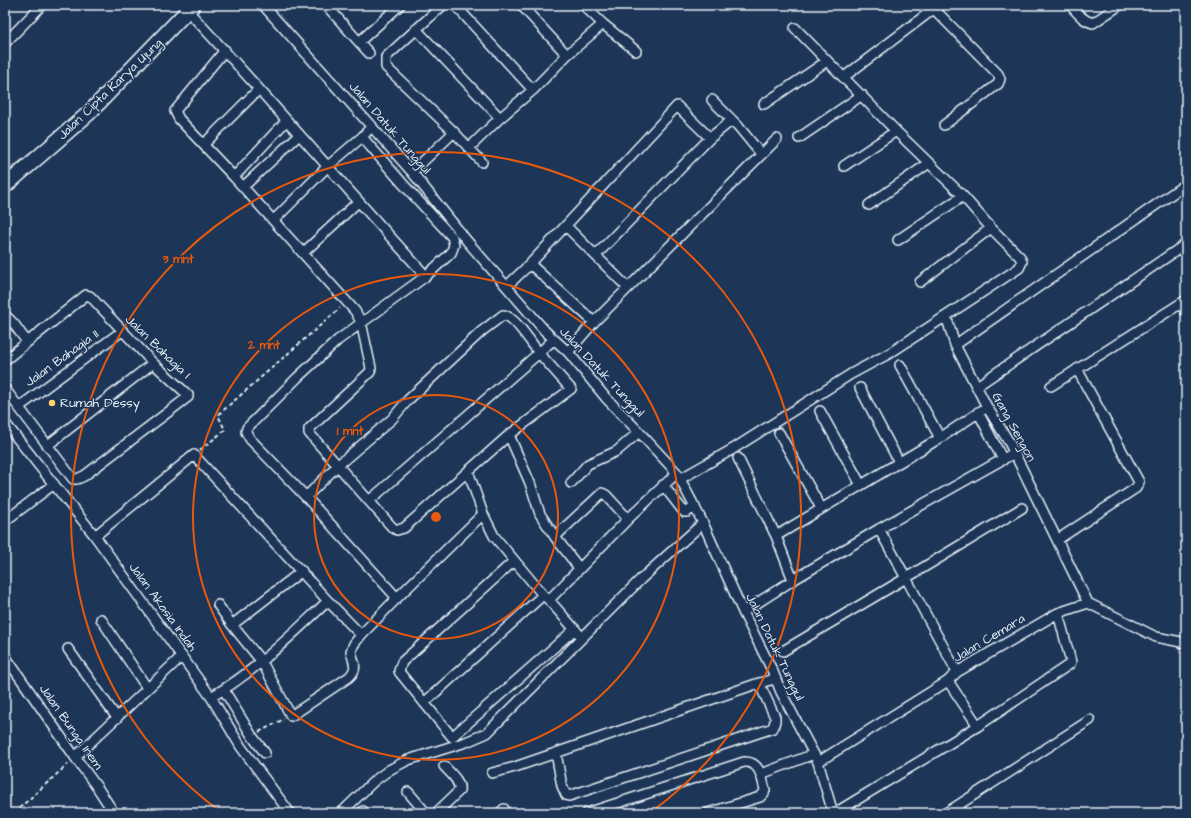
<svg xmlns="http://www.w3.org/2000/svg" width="1191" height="818" font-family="'Architects Daughter',sans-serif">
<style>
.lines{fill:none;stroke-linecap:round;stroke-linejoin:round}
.stream{stroke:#95a4b5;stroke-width:3}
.minor-casing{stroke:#e8f1f8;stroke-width:12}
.primary-casing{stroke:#e8f1f8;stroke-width:17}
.path{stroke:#e8f1f8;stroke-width:2;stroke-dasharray:4 3;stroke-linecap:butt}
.minor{stroke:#1d3557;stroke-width:9}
.primary{stroke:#1d3557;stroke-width:14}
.ring{fill:none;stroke:#e8590c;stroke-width:2}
.poi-dot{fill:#ffd166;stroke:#1d3557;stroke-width:1.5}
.labels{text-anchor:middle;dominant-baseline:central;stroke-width:3;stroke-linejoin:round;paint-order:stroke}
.street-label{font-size:13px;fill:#e8f1f8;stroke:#1d3557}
.poi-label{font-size:13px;fill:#e8f1f8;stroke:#1d3557;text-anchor:start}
.centre{fill:#e8590c;stroke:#1d3557;stroke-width:2}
.ring-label{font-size:12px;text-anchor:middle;font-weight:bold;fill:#e8590c;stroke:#1d3557;stroke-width:3;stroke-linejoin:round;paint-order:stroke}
</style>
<rect width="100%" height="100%" fill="#1d3557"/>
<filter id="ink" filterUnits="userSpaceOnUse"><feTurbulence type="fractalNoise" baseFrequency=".025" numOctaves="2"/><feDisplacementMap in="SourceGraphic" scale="8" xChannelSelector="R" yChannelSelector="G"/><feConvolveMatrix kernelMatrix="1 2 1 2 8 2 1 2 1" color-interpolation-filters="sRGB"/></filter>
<g filter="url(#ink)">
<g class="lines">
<path class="stream" d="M5,174L40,147"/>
<defs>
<path id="minor" d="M263,5L412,172L467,241L545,331L568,352L606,398L639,432L677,473L703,523L743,612L773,672L781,692L818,762L833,813
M326,5L359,42L400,5
M443,5L386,57V67L454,132
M455,5L533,90
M521,5L567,55
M583,5L603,24L636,51
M1070,5C1077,12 1083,21 1093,23L1120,5
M934,9L998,74L1000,79L998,84L944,125
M188,11C269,98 346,189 426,276
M795,28L896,131L963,196L991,228L1020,257L1022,262L1019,268L946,316L955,345L987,407L1009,442L1088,603
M416,29L500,118
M359,42L369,53
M5,43L42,5
M225,50L175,111L179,119L234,177L355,311L361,322L371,368L370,372L309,429V433L392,527L397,530L404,528L509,435L571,389L539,353L369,501
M844,77L939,5
M712,100L738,126L761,154
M764,104L827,61
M372,126L362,137L404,185L452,237L454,245L451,253L426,276L338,340L297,378L247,428L246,432L250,439L306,497L397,598
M799,138L862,95
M204,144L259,89
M469,148L482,162
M844,166L896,131
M412,172L454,132L469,148L500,118L533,90L567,55L603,24
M234,177L286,121
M243,187L299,135
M869,205L929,163
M274,220L328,166L362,137
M566,226L628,288
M898,240L963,196
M303,253L358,202
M596,255L710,138L732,120
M530,264L594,322L777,139
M920,282L991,228
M507,286L530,264L677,106L710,138
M1181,303L1186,312
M5,315L14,324L27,342
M955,345L1186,184
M568,352L594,322
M5,360L86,295L90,296L153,363L188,395V397L84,476L77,479H73L5,389
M900,365L940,438
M977,386L1186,244
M1051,386L1186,300
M860,388L899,462
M19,407L122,331
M820,411L861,485
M978,412L1003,460
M5,423L95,536L211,697L241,747L290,813
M779,433L821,508
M509,435L530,483L540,514L555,537
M48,445L153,363
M738,458L776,536L793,580
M468,471L483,514L494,536L543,595L549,600L578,633
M680,479L733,449L851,374L890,353L946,316
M571,483L588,464L617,451L639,432
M663,485L684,512H687L695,507
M306,497L337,466L392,419L408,400L482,331L503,315C514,315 532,344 539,353L554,339
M5,521L54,484
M879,529L906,578L1022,508
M95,536L194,455L328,601C291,635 255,672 211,697
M776,536L940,438L987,407
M1057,540L1136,488L1139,482L1077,369
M514,561L402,662L399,671L400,673L452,737L575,629
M579,568L555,537L560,532L602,493L606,495L628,519
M302,571L232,625L262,662L291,716L349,677C359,668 353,662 351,651L354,644L361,635
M549,600L628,519L677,473
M328,601L361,635L397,598L483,514
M218,605L232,625
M743,612L793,580L879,529L1014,453
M101,619L147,688
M68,649L117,718
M783,651L906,578L957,672
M5,656L75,757L99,790L114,813
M948,681L978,726
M224,690L252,736L265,753
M424,703L543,595
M556,753L562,786L566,795L569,796L773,728L775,721V717L759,683
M75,757L182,656
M818,762L948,681L957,672L1058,613L1088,603L1156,637L1186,643
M492,773L515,767L759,683L775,679
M761,774L814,754
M408,792L426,813
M363,811L365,813
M341,813L374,781L389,770L408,760L466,742L487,733L641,579L703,523
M436,813L459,791C461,781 450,773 444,766
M500,813L504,809
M587,813L744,762C760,761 762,778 765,790L764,793L760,797L708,813
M835,813L978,726L1070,664L1071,662L1058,613
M946,813L1090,720"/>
<path id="primary" d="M5,186L89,113L193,5"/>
</defs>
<use href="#minor" class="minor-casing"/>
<use href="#primary" class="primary-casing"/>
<path class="path" d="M200,450L225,430L218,415L340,308
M259,732L284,719
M14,813L68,764"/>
<use href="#minor" class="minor"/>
<use href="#primary" class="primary"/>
</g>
</g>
<g class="ring">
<circle cx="436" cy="517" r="122"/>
<circle cx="436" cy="517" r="243"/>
<path d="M221 812A365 365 0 1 1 651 812"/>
</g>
<circle class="poi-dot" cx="52" cy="403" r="4"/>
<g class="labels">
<g class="street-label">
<text transform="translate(110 89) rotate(-44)">Jalan Cipta Karya Ujung</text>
<text transform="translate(390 128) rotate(49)">Jalan Datuk Tunggul</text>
<text transform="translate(158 347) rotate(44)">Jalan Bahagia I</text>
<text transform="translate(62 358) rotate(-36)">Jalan Bahagia II</text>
<text transform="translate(602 372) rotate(47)">Jalan Datuk Tunggul</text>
<text transform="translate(1014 427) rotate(61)">Gang Sengon</text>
<text transform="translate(163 607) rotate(54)">Jalan Akasia Indah</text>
<text transform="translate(989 638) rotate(-31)">Jalan Cemara</text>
<text transform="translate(775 647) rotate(64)">Jalan Datuk Tunggul</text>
<text transform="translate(71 727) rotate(55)">Jalan Bunga Inem</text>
</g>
<g class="poi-label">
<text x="60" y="403">Rumah Dessy</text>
</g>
</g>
<circle cx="436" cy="517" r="6" class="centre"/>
<g class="ring-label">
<text x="178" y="263">3 mnt</text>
<text x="264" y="349">2 mnt</text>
<text x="350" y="435">1 mnt</text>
</g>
<rect width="1191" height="818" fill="none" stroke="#1d3557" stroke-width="20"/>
<rect x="10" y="10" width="1171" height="798" fill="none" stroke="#e8f1f8" stroke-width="1.5" filter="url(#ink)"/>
</svg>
